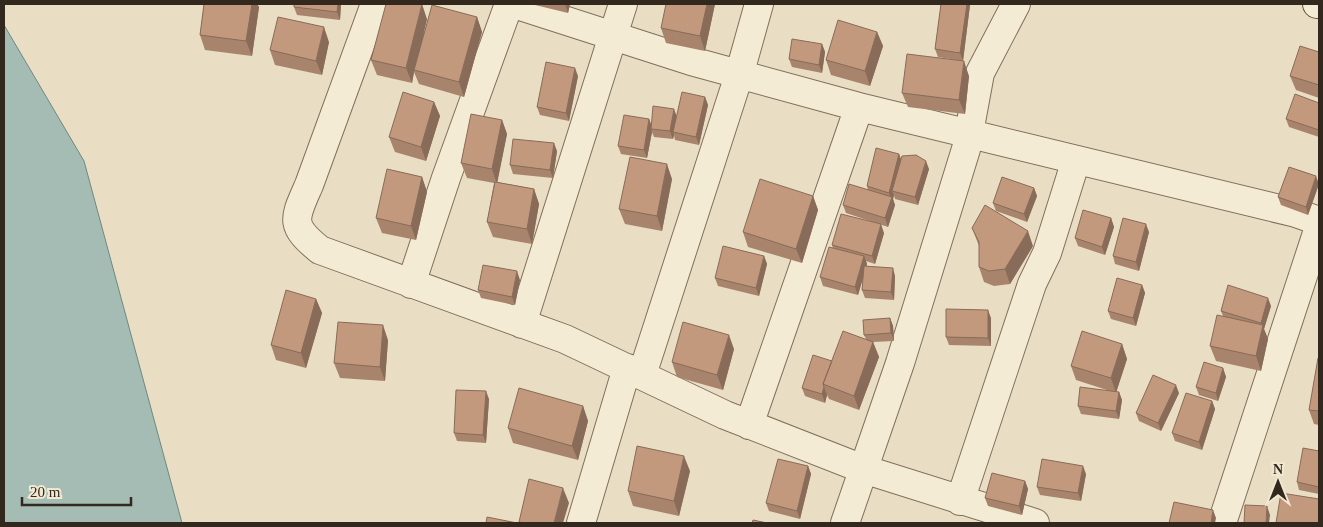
<svg xmlns="http://www.w3.org/2000/svg" width="1323" height="527" font-family="'Times New Roman',serif">
<style>
.water{fill:#a5bcb5;stroke:#6d8982}
.lines{fill:none;stroke-linecap:round;stroke-linejoin:round}
.street-casing{stroke:#816f5c;stroke-width:30}
.secondary-casing{stroke:#63513f;stroke-width:30}
.street{stroke:#f4ebd5;stroke-width:28}
.secondary{stroke:#f4ebd5;stroke-width:28}
.wall{fill:#a8846c}
.shaded-wall{fill:#886b58}
.building{fill:#c3997d;stroke:#886b58}
</style>
<rect width="100%" height="100%" fill="#e9ddc3"/>
<path class="water" d="M4,25L84,161L182,523H4Z"/>
<g class="lines">
<defs>
<path id="street" d="M375,4L309,185C294,219 289,225 320,250L565,339L725,415L863,469L1035,523
M508,4L517,5L691,61L859,107L1296,213L1319,221
M411,284L446,178L509,4
M522,324L623,4
M642,375L740,72L759,4
M749,425L859,107
M960,501L1032,284L1047,253L1076,160
M581,523L627,368
M845,523L900,363L966,149L980,73L1016,4
M1222,523L1319,227"/>
<path id="secondary" d="M1317,4H1319"/>
</defs>
<use href="#street" class="street-casing"/>
<use href="#secondary" class="secondary-casing"/>
<use href="#street" class="street"/>
<use href="#secondary" class="secondary"/>
</g>
<path class="wall" d="M204,4H257L259,7L252,56L205,50L200,35Z
M341,4L340,20L297,15L294,7Z
M535,4H570L568,13L535,5Z
M715,4L705,51L666,43L661,28Z
M941,4H970V5L963,61L938,57L935,49Z
M477,17L482,32L464,97L419,84L414,72L412,83L377,75L371,60L427,19L424,31Z
M877,32L883,46L870,86L831,75L826,60Z
M329,42L322,75L275,65L270,50Z
M822,44L825,52L822,73L792,67L789,59Z
M1319,52V98L1296,90L1290,76Z
M578,76L569,121L540,115L537,107Z
M969,76L965,114L908,107L902,93Z
M705,97L708,105L699,145L675,140L674,135L673,139L654,137L652,132L647,158L621,154L618,146L649,119L651,124L676,116Z
M434,102L440,116L426,161L395,152L389,137Z
M1319,103V137L1289,127L1286,119Z
M502,120L507,134L497,182L534,189L539,204L532,244L493,237L487,222L494,183L467,178L461,163Z
M557,151L553,178L513,174L510,165Z
M899,154L901,160L929,169L918,205L895,199L894,195L893,199L895,205L888,227L846,213L843,205L868,190L867,186Z
M422,177L427,192L416,240L382,233L376,218Z
M672,179L662,231L625,224L619,209Z
M1319,184L1308,215L1281,205L1278,197Z
M1034,188L1037,196L1027,222L996,211L993,203Z
M813,196L818,210L802,263L748,247L743,232Z
M1111,218L1114,227L1105,255L1078,246L1075,238Z
M972,228L1033,246L1010,284L994,286L984,282L979,267V246Z
M1149,232L1139,271L1115,264L1113,256Z
M884,233L875,264L866,261L867,264L866,266L895,276L894,300L865,298L862,290L863,278L858,295L823,286L820,277L833,248L832,245Z
M764,256L767,264L759,296L718,286L715,278Z
M520,280L515,305L481,298L478,290Z
M1142,285L1145,293L1136,326L1111,319L1108,311Z
M316,299L322,313L306,368L276,360L271,345Z
M1271,306L1264,329L1268,339L1261,371L1216,361L1210,346L1223,316L1221,311Z
M890,318L893,326L894,341L873,342L879,357L859,410L829,399L827,395L825,403L805,396L802,388L832,361L866,339L864,335Z
M991,318V346L949,345L946,337Z
M388,340L385,381L340,378L334,363Z
M1122,344L1127,359L1116,392H1119L1122,400L1119,419L1081,414L1078,406L1110,391L1076,380L1071,366Z
M734,349L723,390L677,377L672,362Z
M1319,359V425L1314,424L1309,410Z
M1223,368L1226,377L1218,401L1199,395L1196,387Z
M1179,393L1161,431L1139,421L1136,413Z
M489,399L486,443L457,441L454,433Z
M1212,401L1215,409L1202,450L1175,441L1172,433Z
M583,406L588,421L578,460L513,443L508,428Z
M1319,451V494L1299,490L1297,482Z
M808,466L811,474L800,519L769,511L766,503Z
M690,471L679,516L633,506L628,491Z
M1086,474L1081,501L1040,495L1037,487Z
M1025,481L1028,489L1022,515L988,506L985,498Z"/>
<path class="shaded-wall" d="M252,4H257L259,7L252,56L246,41Z
M338,4H341L340,20L337,12Z
M422,4L427,19L415,70H414V72L412,83L406,68Z
M565,4H570L568,13Z
M707,4H715L705,51L700,36Z
M967,4H970V5L963,61L960,53Z
M477,17L482,32L464,97L459,82Z
M324,27L329,42L322,75L316,61Z
M877,32L883,46L870,86L865,71Z
M822,44L825,52L822,73L819,65Z
M964,61L969,76L965,114L959,100Z
M575,68L578,76L569,121L566,113Z
M705,97L708,105L699,145L696,137Z
M434,102L440,116L426,161L421,147Z
M674,109L677,117L673,132L674,135L673,139L670,131Z
M649,119L652,127L651,129L652,132L647,158L644,150Z
M502,120L507,134L497,184L492,169Z
M554,143L557,151L553,178L550,170Z
M899,154L902,162L892,191L894,195L893,199L895,205L888,227L885,218L891,199L889,193Z
M926,161L929,169L918,205L915,197Z
M667,164L672,179L662,231L657,216Z
M1316,176L1319,184L1308,215L1306,207Z
M422,177L427,192L416,240L411,226Z
M1034,188L1037,196L1027,222L1024,214Z
M534,189L539,204L532,244L527,229Z
M813,196L818,210L802,263L796,249Z
M1111,218L1114,227L1105,255L1102,247Z
M881,224L884,233L875,264L872,256Z
M1146,224L1149,232L1139,271L1136,262Z
M1028,231L1033,246L1010,284L1005,269Z
M764,256L767,264L759,296L756,288Z
M864,256L867,264L858,295L855,287Z
M893,268L895,276L894,300L891,292Z
M517,271L520,280L515,305L512,297Z
M1142,285L1145,293L1136,326L1133,318Z
M1268,298L1271,306L1264,329L1268,339L1261,371L1256,356L1262,327L1261,323Z
M316,299L322,313L306,368L301,353Z
M988,310L991,318V346L988,338Z
M890,318L893,326L894,341L891,333Z
M383,325L388,340L385,381L380,367Z
M729,335L734,349L723,390L717,375Z
M873,342L879,357L859,410L854,396Z
M1122,344L1127,359L1116,393L1111,378Z
M1223,368L1226,377L1218,401L1216,393Z
M1176,385L1179,393L1161,431L1158,423Z
M824,387L827,395L825,403L822,394Z
M486,391L489,399L486,443L483,435Z
M1119,392L1122,400L1119,419L1116,411Z
M1212,401L1215,409L1202,450L1199,442Z
M583,406L588,421L578,460L572,446Z
M684,456L690,471L679,516L674,501Z
M808,466L811,474L800,519L797,511Z
M1083,466L1086,474L1081,501L1078,493Z
M1025,481L1028,489L1022,515L1019,506Z
M563,488L569,503L563,523H554Z
M1267,506L1270,515L1269,523H1266Z
M1213,510L1216,518L1215,523H1211Z"/>
<path class="building" d="M204,4H252L246,41L200,35Z
M294,4H338L337,12L294,7Z
M386,4H422L406,68L371,60Z
M666,4H707L700,36L661,28Z
M941,4H967L960,53L935,49Z
M432,5L477,17L459,82L414,70Z
M278,17L324,27L316,61L270,50Z
M838,20L877,32L865,71L826,60Z
M792,39L822,44L819,65L789,59Z
M1300,46L1319,52V85L1290,76Z
M907,54L964,61L959,100L902,93Z
M546,62L575,68L566,113L537,107Z
M403,92L434,102L421,147L389,137Z
M682,92L705,97L696,137L673,132Z
M1295,94L1319,103V130L1286,119Z
M653,106L674,109L670,131L651,129Z
M471,114L502,120L492,169L461,163Z
M624,115L649,119L644,150L618,146Z
M513,139L554,143L550,170L510,165Z
M876,148L899,154L889,193L867,186Z
M916,155L926,161L915,197L892,191L902,156Z
M630,157L667,164L657,216L619,209Z
M1289,167L1316,176L1306,207L1278,197Z
M387,169L422,177L411,226L376,218Z
M1002,177L1034,188L1024,214L993,203Z
M760,179L813,196L796,249L743,232Z
M495,182L534,189L527,229L487,222Z
M849,184L892,197L885,218L843,205Z
M985,205L1028,231L1005,269L989,271L979,267V242L972,228Z
M1083,210L1111,218L1102,247L1075,238Z
M841,214L881,224L872,256L832,245Z
M1123,218L1146,224L1136,262L1113,256Z
M723,246L764,256L756,288L715,278Z
M829,247L864,256L855,287L820,277Z
M483,265L517,271L512,297L478,290Z
M864,266L893,268L891,292L862,290Z
M1117,278L1142,285L1133,318L1108,311Z
M1228,285L1268,298L1261,323L1221,311Z
M286,290L316,299L301,353L271,345Z
M946,309L988,310V338L946,337Z
M1217,315L1263,325L1256,356L1210,346Z
M890,318L891,333L864,335L863,320Z
M338,322L383,325L380,367L334,363Z
M683,322L729,335L717,375L672,362Z
M843,331L873,342L854,396L823,384Z
M1082,331L1122,344L1111,378L1071,366Z
M813,355L832,361L823,384L824,387L822,394L802,388Z
M1318,358L1319,359V411L1309,410Z
M1204,362L1223,368L1216,393L1196,387Z
M1153,375L1176,385L1158,423L1136,413Z
M1080,387L1119,392L1116,411L1078,406Z
M519,388L583,406L572,446L508,428Z
M456,390L486,391L483,435L454,433Z
M1186,393L1212,401L1199,442L1172,433Z
M637,446L684,456L674,501L628,491Z
M1303,448L1319,451V487L1297,482Z
M778,459L808,466L797,511L766,503Z
M1042,459L1083,466L1078,493L1037,487Z
M992,473L1025,481L1019,506L985,498Z
M529,479L563,488L554,523H525L519,522Z
M1281,493L1319,499V523H1276Z
M1174,502L1213,510L1211,523H1169Z
M1245,505L1267,506L1266,523H1244Z
M487,517L517,523H486Z
M753,520L767,523H752Z"/>
<rect width="1323" height="527" fill="none" stroke="#32281e" stroke-width="10"/>
<g transform="translate(1278 482)" stroke="#f1e8d2" stroke-width="4" paint-order="stroke">
<path d="M0-4L9 19L0 12L-9 19Z" fill="#32281e"/>
<text y="-8" font-size="14" font-weight="bold" text-anchor="middle" fill="#32281e">N</text>
</g>
<path d="M22 497v8h109v-8" fill="none" stroke="#32281e" stroke-width="2.5"/>
<text x="30" y="497" font-size="15" fill="#32281e" stroke="#f1e8d2" stroke-width="4" paint-order="stroke">20 m</text>
</svg>
